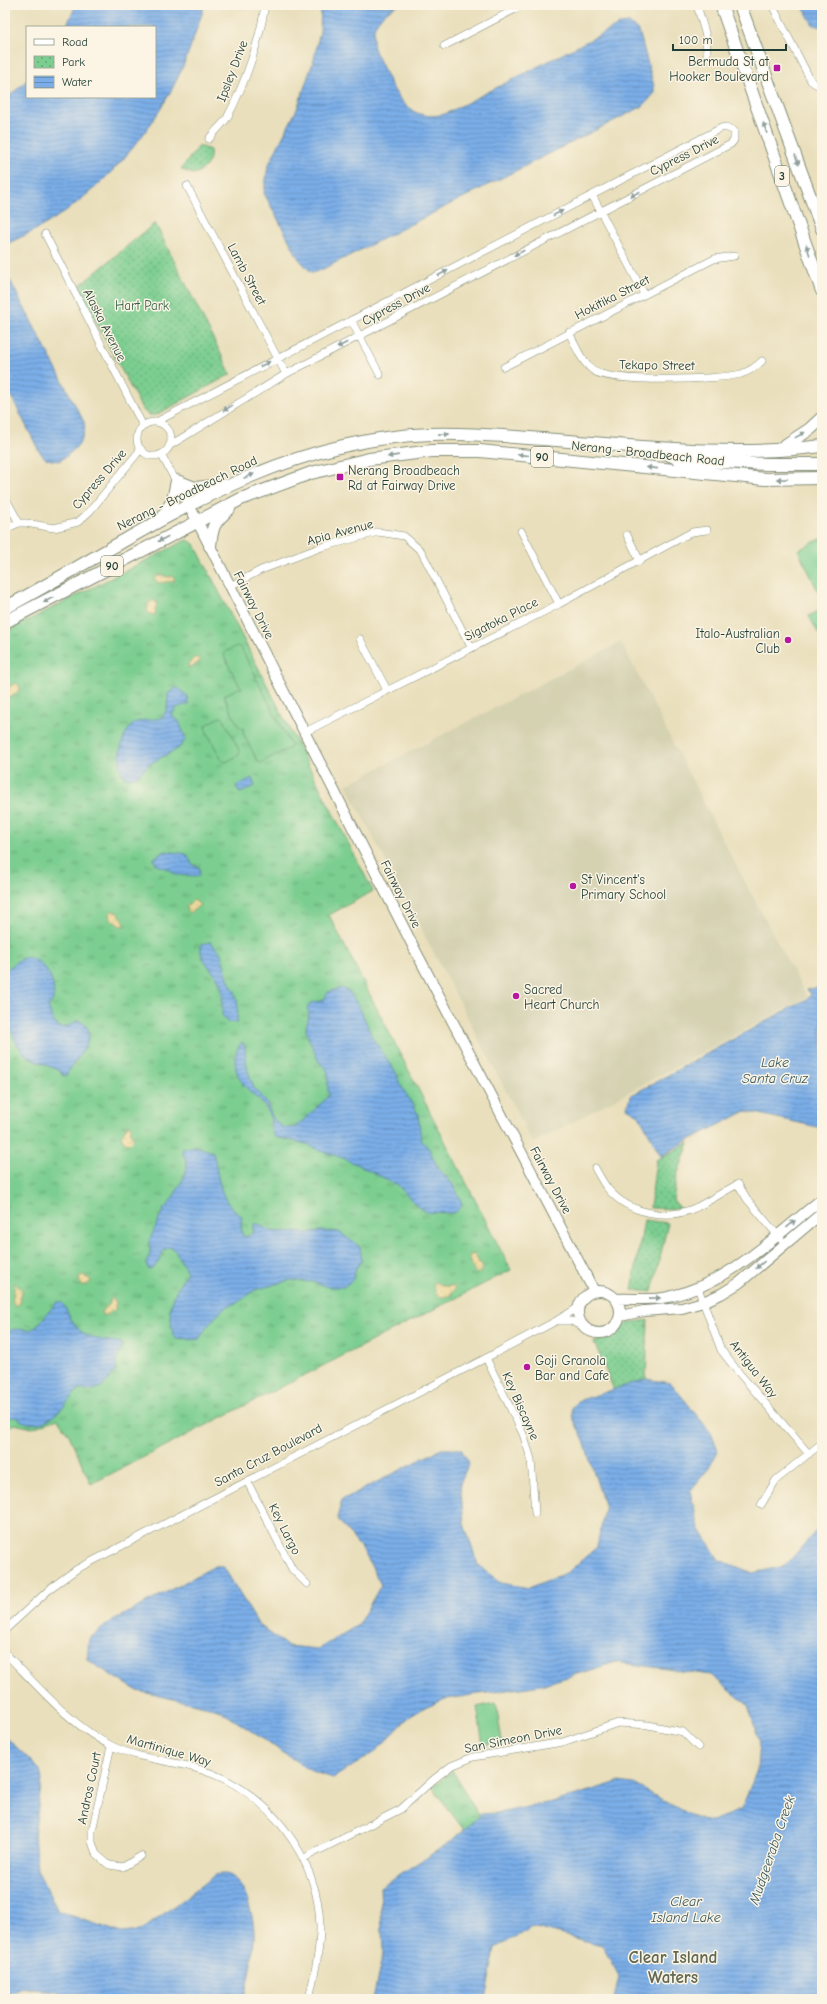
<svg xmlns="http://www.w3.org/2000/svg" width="827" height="2004" font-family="'Comic Neue',sans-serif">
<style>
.built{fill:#d5d2b2}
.grass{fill:url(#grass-tufts);stroke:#4e8662}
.sand{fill:url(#sand-dots);stroke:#868c69}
.park{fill:url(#park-dots);stroke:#4e8662}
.garden{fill:#7cce90;stroke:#4e8662}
.water{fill:url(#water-rules);stroke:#4d768e}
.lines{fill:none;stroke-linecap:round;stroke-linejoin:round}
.street-casing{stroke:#848e78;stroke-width:8}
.secondary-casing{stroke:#848e78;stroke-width:12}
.primary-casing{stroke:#848e78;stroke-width:14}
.street{stroke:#fff;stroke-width:7}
.secondary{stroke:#fff;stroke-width:10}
.primary{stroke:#fff;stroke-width:12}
.oneway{fill:#8f9e9a}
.poi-dot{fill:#b5179e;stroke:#fcf5e5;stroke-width:1.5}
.labels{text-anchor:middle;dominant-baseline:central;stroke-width:3;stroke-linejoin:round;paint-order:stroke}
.shield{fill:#fcf5e5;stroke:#617469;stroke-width:1}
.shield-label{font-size:12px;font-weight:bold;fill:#1f3d34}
.poi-label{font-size:13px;fill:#1f3d34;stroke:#fcf5e5;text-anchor:start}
.street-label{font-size:13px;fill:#1f3d34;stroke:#fcf5e5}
.park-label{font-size:13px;fill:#36614b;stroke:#fcf5e5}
.water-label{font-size:14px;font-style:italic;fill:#365961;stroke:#fcf5e5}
.district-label{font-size:17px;font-weight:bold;fill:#616853;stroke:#fcf5e5}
</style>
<defs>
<pattern id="grass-tufts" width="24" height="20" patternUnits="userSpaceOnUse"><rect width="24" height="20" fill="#7cce90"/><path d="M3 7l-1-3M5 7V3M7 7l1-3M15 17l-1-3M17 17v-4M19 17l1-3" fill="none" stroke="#65a876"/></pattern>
<pattern id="sand-dots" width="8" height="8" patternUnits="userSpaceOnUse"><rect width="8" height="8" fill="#eeda9e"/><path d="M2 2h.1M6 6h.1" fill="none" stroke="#ccbc89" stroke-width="1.8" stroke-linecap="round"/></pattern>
<pattern id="park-dots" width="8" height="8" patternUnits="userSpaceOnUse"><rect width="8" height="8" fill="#7cce90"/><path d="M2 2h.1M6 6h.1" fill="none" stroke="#65a876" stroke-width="1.8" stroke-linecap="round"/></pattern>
<pattern id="water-rules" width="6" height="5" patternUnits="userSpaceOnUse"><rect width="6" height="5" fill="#7baee8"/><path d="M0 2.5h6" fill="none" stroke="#648fbd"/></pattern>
</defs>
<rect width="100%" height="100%" fill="#fcf5e5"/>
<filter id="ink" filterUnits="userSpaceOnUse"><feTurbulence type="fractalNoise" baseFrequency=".025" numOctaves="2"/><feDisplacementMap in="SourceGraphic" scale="8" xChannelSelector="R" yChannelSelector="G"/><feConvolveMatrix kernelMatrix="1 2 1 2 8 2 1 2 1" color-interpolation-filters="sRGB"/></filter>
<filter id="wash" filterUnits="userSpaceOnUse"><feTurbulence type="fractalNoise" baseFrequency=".012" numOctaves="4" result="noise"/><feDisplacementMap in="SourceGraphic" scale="16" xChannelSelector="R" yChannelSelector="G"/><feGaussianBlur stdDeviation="0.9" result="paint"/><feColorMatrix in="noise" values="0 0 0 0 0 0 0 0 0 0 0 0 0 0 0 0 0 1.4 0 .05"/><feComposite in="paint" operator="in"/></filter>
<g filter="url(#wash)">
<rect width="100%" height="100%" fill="#e9dfbc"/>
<path class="built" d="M621,642L731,856L807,997L533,1143L346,785Z"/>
<path class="grass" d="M186,540L190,541L195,545L373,891L329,915L511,1270L91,1484L69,1435L58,1419L32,1428L15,1424L7,1427V1445L5,1447V632Z
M452,1770L479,1816L464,1830L432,1787Z"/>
<path class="sand" d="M161,575L167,577L173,576L175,581L158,583L154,578Z
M153,600L157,602L155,615L147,613L148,604Z
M196,657L199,659V663L188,668L189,663Z
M15,683L19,685L20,690L11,697L5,698V690Z
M194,900L200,905L190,913L187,911L186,906Z
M112,911L117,912L125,922L124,925L120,926L110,918L109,914Z
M127,1125H131V1134L134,1139L130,1143L125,1142L121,1137Z
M474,1254L483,1268L482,1271L478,1274C473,1272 469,1262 469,1256Z
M83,1275L91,1280L90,1283L83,1286L80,1285L79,1277Z
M436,1282L444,1286H453L455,1289L449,1296L440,1297L436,1293L433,1285Z
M15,1283L22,1290L20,1303L16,1306L12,1302Z
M111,1298L116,1302L115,1310L103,1316L101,1311L109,1305Z"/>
<path class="park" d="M199,146L210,150C212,162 204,171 193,174L181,169Z
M155,223L231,374L156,415H148L142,409L78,287Z
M689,1143L677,1175L673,1200L681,1209L650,1208L656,1160Z
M644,1220L668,1223L652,1292L632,1290Z
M648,1320L646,1379L614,1390L594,1342L613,1337L627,1323Z"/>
<path class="garden" d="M822,538V591L819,593L798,550Z
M822,609V640L809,616Z
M237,646L240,647L256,676L255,680L258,681L273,711V713L275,715L291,745L290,748L275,755L261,763L258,762L243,733L244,729L239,727L225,698V695L238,688L241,689L242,687L239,685L224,656L225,652Z
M220,717L223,718L240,752L239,755L226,762L222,761L205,728L206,725Z
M496,1703L502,1742L483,1745L477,1707Z"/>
<path class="water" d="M76,5H204L202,14C194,35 188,57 178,77C149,137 103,189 46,224C33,232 18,238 5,245V100L27,80V97H155V27H66Z
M321,5H398C378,16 370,25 374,49C391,81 400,125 445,114L621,24L629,23L639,31L654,86V94L643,106L321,270L312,273L299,259L264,193L268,166L297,109L314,59L320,31Z
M802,5H822V27L813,25Z
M5,271L84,422C88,439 72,453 59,461L46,459L39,451L5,384Z
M177,687L189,698L187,702L189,705H184L176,708L172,715L175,719L179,721L186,739L179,748L149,764L137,776L132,778L124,776C114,764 122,728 137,722C145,719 154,720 162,718L167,709L168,694Z
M252,778L255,786L240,793L236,786Z
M165,851L186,854L193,865L199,867L200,871L199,876L176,875L169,869L157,865L153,859Z
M210,942L220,951L229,981L235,992L238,1005L237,1023L228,1022L222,1015C222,1003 224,993 219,981C214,970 196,957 202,944Z
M26,957C44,959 57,982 53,999C52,1003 49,1004 48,1007L54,1023L62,1028L69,1026L78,1020C105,1032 74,1061 66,1075H62L60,1071C51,1066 38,1063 29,1057C5,1040 5,997 5,971L19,960Z
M822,986V1128L746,1111L693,1138L661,1156L639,1115L627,1108L630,1096L801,1002L807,1000L811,994L807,990Z
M341,988L349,991L361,1010L372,1037L397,1074L399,1082L418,1114L421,1139L429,1149L438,1168L453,1185L460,1198L462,1206L456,1212L451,1213L427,1212L417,1206L398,1185L358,1165L343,1158L321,1151L307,1144L275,1137C268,1131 273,1121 269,1113C258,1093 237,1089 235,1062C235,1054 237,1048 242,1042L245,1047L247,1068L254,1088L266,1102L273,1118L278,1123L284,1128H294C298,1125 327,1099 329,1095C326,1087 329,1081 328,1074C328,1068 322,1066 319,1062C317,1058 306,1033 306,1030C306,1021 312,1017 307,1008L311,1003L324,1000L328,992Z
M195,1146L213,1152C219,1175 218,1203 242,1216L241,1227L242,1235L246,1237L253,1233L254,1224H259L268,1230L278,1232L299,1231L307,1233L320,1231L339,1232L360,1247L362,1261L356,1268L353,1279L344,1287H328L313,1282L290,1280L255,1290L237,1303L230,1305L221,1311L209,1324L199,1339C191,1341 184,1337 176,1339L173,1336L170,1309L176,1291L187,1272L175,1250L169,1247L165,1249C160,1256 158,1268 149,1270L146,1263L150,1254V1239L164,1208L167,1207C173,1197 188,1175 187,1164C186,1159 183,1154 182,1149Z
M57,1302H61C66,1306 68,1315 72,1321C85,1341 101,1339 122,1343C124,1351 114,1357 117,1370C108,1376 109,1385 96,1389C90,1392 84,1389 78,1390C62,1407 46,1433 20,1420L18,1417L5,1418V1332L15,1329L30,1330L36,1327Z
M646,1379L671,1383L711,1433L718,1451L709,1468L690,1491L699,1528L719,1560L753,1573L785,1566L822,1524V1999H614L619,1976L602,1945L532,1927L495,1949L485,1999H373L383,1952L380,1887L452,1841L481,1814L498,1813L557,1801L618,1782L634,1784L688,1814L709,1822L741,1810L757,1770L759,1740L748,1705L711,1675L616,1662L541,1685L445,1699L412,1714L374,1753L333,1778L311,1771L218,1709L138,1691L87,1660L89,1639L109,1623L215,1566H223L258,1624L287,1646L318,1649L358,1625L381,1585L364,1552L337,1518L342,1500L441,1449H461L469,1463L460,1483L464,1524L478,1565L501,1583L529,1588L568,1572L597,1547L605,1508L584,1441L572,1416V1407L581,1400Z
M5,1736L40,1770L42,1780L34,1835L37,1870L58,1911L121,1933L132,1932L145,1928L215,1875C221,1874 228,1873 233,1877C247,1889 255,1920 254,1938C253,1958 248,1979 244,1999H72L57,1991L21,1988L5,1996Z"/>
</g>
<g filter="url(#ink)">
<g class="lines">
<defs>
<path id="street" d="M697,5L706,36L707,53
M772,5L811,81L822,88
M444,46L523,5
M209,139C214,132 222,125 227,118C244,86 260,41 265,5
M187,186L286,374
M592,195L644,294
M45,234L143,426
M351,320L380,375
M569,332C575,345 582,363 594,371C613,383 718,380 741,374C750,371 756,367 762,361
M504,367L714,259L734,256
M156,422L721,128L726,127L734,131V140L731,144L286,374L169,446
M137 439a17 17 0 1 1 34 0a17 17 0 1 1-34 0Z
M161,454L189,505
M5,497L19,523
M5,529L19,523H26L54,528L78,522L90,511L141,449
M521,531L559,604
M627,535L640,561
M230,586L261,570L322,547L378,532L404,536L421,551L471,647
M360,639L387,690
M305,732L559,604L692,532L707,530
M595,1168C599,1175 603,1183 608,1189C628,1213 666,1221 695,1208C709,1201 723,1192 738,1184L747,1199L785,1244
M698,1288L721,1350L739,1373L809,1454
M556,1321H571L583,1326
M486,1358L523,1434L531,1459L535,1513
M247,1481L292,1569L307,1584
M761,1505L776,1480L822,1443
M5,1630L52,1587L77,1569L486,1358L556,1321L579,1307
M5,1653C36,1684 72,1727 112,1746C141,1760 172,1760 202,1770C268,1791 319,1857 320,1927C320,1951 314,1976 309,1999
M111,1746L92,1831V1842L96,1854L109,1865L123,1867L141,1856
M304,1858L401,1809L433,1780L451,1766L473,1757L563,1742L618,1723L648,1725L683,1732L698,1747"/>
<path id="secondary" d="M189,505L414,948L594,1291
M578 1312a21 21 0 1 1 42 0a21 21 0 1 1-42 0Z
M616,1299C633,1298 652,1301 668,1297C729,1284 775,1236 822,1199
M620,1316L644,1311L682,1308L703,1302L721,1294L739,1283L822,1213"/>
<path id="primary" d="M721,5L822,291
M740,5L822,229
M778,450L810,429L822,418
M661,451L679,459L698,461L766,464H822
M162,519L173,500L177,481L195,488L224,485
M210,546C212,526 214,522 229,509
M5,608C143,534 267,440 431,434C469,433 505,436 543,439C635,446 729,458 822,446
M5,622L241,499L311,473L369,459L432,451H480L736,476L765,479L822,478"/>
</defs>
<use href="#street" class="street-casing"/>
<use href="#secondary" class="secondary-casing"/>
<use href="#primary" class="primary-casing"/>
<use href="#street" class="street"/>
<use href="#secondary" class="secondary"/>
<use href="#primary" class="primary"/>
</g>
<defs><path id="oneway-solid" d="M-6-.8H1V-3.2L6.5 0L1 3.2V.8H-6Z"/></defs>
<g class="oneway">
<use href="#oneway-solid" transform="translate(765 128) rotate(-109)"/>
<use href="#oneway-solid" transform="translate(797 160) rotate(70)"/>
<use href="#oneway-solid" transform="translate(635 194) rotate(153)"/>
<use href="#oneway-solid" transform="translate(558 213) rotate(-27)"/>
<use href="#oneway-solid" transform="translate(808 250) rotate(-109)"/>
<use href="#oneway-solid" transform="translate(519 253) rotate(153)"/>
<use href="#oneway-solid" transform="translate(443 273) rotate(-28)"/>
<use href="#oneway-solid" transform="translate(342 345) rotate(153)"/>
<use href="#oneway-solid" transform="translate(265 364) rotate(-28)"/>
<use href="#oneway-solid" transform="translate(228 408) rotate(148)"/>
<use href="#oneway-solid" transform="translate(444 434) rotate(-1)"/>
<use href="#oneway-solid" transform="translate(800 435) rotate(-29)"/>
<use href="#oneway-solid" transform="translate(523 455) rotate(-175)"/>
<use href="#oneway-solid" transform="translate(393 456) rotate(172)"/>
<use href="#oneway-solid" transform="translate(652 468) rotate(-174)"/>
<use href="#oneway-solid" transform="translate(249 476) rotate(-23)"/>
<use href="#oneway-solid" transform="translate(782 479) rotate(-179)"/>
<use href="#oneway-solid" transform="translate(163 539) rotate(152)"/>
<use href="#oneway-solid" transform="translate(48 600) rotate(152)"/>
<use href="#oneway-solid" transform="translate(791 1224) rotate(-39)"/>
<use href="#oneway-solid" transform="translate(760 1265) rotate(140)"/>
<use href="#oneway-solid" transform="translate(655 1298) rotate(-1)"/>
</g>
</g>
<g class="poi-dot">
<rect x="773" y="64" width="8" height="8" rx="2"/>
<rect x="336" y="473" width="8" height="8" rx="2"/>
<circle cx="788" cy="640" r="4"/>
<circle cx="573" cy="886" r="4"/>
<circle cx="516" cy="996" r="4"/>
<circle cx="527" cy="1367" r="4"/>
</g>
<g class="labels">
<g class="shield">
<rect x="775" y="166" width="14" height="20" rx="3"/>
<rect x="531" y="447" width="22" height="20" rx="3"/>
<rect x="101" y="556" width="22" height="20" rx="3"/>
</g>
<g class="shield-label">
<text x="782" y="176">3</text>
<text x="542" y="457">90</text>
<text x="112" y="566">90</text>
</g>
<g class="poi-label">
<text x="769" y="61" text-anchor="end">Bermuda St at<tspan x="769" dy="15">Hooker Boulevard</tspan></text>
<text x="348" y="470">Nerang Broadbeach<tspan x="348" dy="15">Rd at Fairway Drive</tspan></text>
<text x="780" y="633" text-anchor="end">Italo-Australian<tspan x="780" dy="15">Club</tspan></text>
<text x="581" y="879">St Vincent's<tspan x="581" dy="15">Primary School</tspan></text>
<text x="524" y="989">Sacred<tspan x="524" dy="15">Heart Church</tspan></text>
<text x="535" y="1360">Goji Granola<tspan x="535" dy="15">Bar and Cafe</tspan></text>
</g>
<g class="street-label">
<text transform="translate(232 71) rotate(-69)">Ipsley Drive</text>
<text transform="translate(684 155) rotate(-27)">Cypress Drive</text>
<text transform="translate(247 274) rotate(62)">Lamb Street</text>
<text transform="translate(612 297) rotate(-27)">Hokitika Street</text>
<text transform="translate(396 304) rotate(-28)">Cypress Drive</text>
<text transform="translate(105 325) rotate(63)">Alaska Avenue</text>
<text transform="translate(657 365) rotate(1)">Tekapo Street</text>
<text transform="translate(648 453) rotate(6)">Nerang - Broadbeach Road</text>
<text transform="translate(99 479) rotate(-49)">Cypress Drive</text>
<text transform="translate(187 493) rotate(-26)">Nerang - Broadbeach Road</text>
<text transform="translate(340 532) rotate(-15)">Apia Avenue</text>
<text transform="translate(254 605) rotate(63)">Fairway Drive</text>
<text transform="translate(501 619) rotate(-27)">Sigatoka Place</text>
<text transform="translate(401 894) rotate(63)">Fairway Drive</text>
<text transform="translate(551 1180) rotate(62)">Fairway Drive</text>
<text transform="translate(754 1369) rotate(52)">Antigua Way</text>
<text transform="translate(521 1406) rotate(66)">Key Biscayne</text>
<text transform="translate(268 1455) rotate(-28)">Santa Cruz Boulevard</text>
<text transform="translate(285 1529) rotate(63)">Key Largo</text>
<text transform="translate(513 1739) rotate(-11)">San Simeon Drive</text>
<text transform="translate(169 1750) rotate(16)">Martinique Way</text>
<text transform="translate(89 1788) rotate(-78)">Andros Court</text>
</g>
<g class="park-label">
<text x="142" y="305">Hart Park</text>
</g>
<g class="water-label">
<text x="775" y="1062">Lake<tspan x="775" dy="16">Santa Cruz</tspan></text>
<text transform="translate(772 1850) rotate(-71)">Mudgeeraba Creek</text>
<text x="686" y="1901">Clear<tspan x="686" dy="16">Island Lake</tspan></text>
</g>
<g class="district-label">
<text x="673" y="1957">Clear Island<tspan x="673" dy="20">Waters</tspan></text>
</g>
</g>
<rect width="827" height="2004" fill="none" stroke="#fcf5e5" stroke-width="20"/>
<rect x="26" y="26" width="130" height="72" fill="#fcf5e5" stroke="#a4ab9e"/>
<rect x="34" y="39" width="20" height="6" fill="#ffffff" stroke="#a4ab9e"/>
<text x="62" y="46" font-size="12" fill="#1f3d34">Road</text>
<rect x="34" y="56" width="20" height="12" fill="url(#park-dots)" stroke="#a4ab9e"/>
<text x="62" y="66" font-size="12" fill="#1f3d34">Park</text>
<rect x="34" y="76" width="20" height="12" fill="url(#water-rules)" stroke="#a4ab9e"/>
<text x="62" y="86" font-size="12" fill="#1f3d34">Water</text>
<path d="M673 44v6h113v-6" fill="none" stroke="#1f3d34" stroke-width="2"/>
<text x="679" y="44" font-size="12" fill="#1f3d34" stroke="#fcf5e5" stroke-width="3" paint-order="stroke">100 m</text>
</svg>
